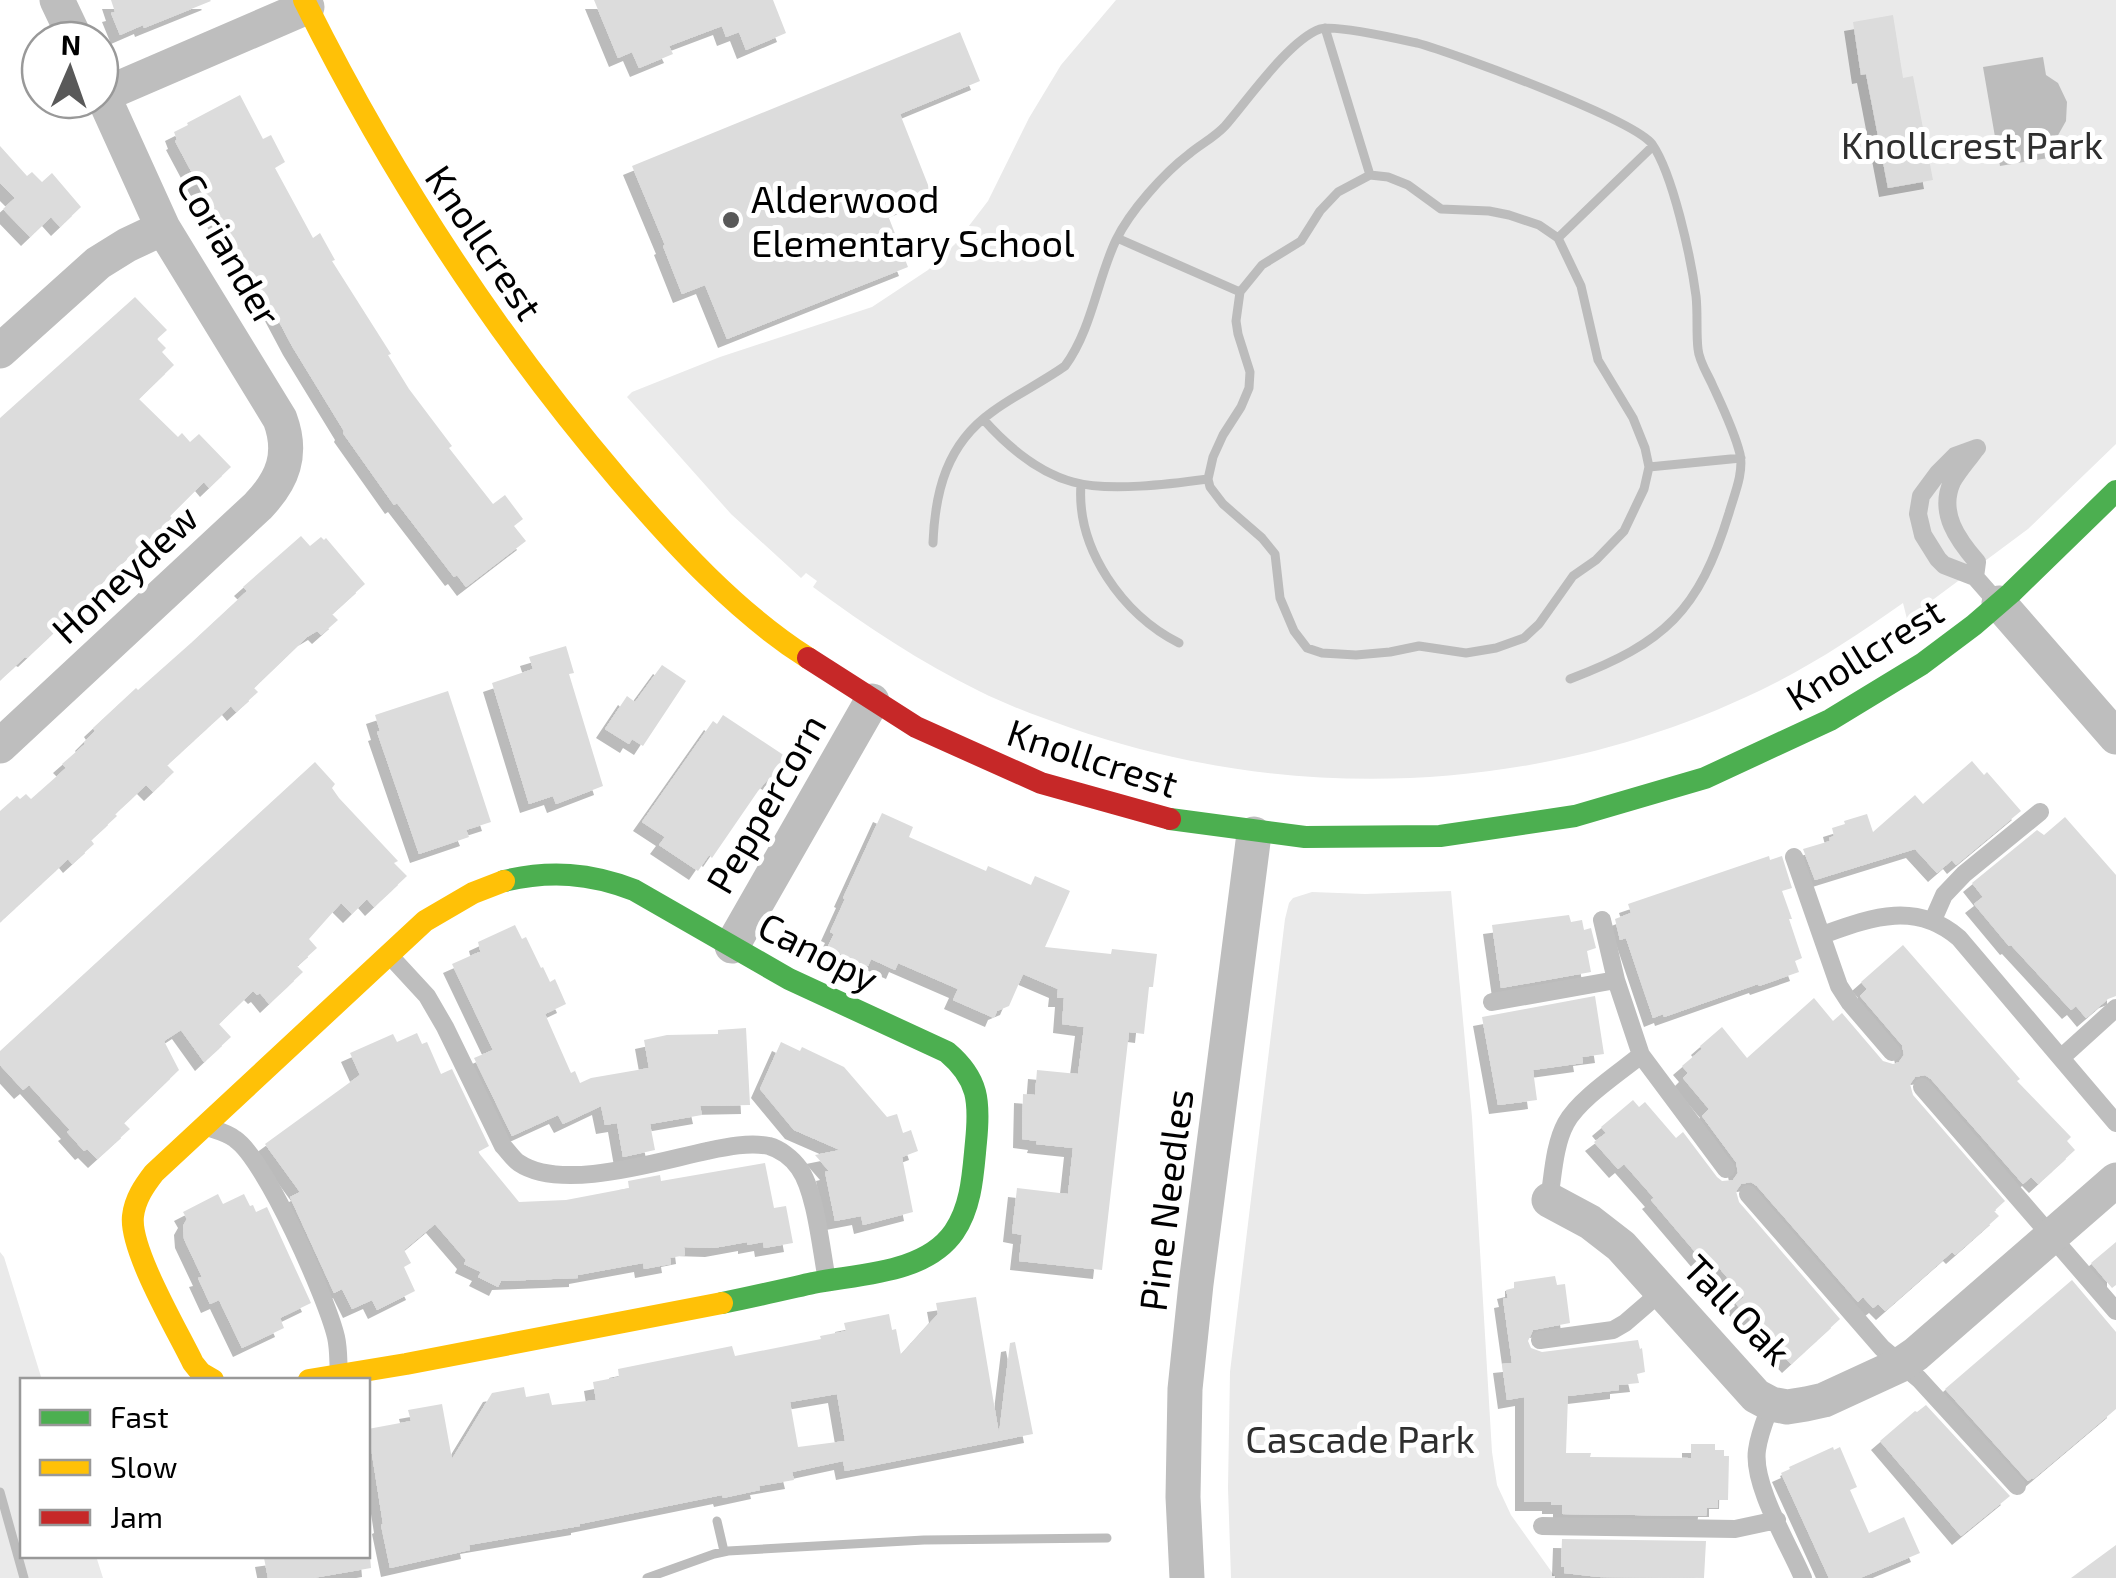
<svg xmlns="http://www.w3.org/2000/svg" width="2116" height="1578" font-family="'Exo 2',sans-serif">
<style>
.green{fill:#eaeaea}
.water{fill:#bcbcbc}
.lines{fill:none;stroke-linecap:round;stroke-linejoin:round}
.stream{stroke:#bcbcbc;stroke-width:9}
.building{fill:#dcdcdc;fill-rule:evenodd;filter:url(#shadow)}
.lane{stroke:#bebebe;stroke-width:18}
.street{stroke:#bebebe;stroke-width:35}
.fast{stroke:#4caf50;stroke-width:22}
.slow{stroke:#ffc107;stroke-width:22}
.jam{stroke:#c62828;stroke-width:22}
.poi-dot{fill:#595959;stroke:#fff;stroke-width:4}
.labels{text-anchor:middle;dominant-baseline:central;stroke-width:10;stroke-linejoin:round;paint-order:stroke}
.park-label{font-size:38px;fill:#2f2f2f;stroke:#fff}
.poi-label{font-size:38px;fill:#000;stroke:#fff;text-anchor:start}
.street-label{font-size:38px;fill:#000;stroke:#fff}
</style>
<defs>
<filter id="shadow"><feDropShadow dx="-9" dy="9" stdDeviation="0" flood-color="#0004"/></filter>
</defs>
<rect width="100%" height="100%" fill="#fff"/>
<path class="green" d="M1116,0H2116V444L2028,529L1907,619L1903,603C1862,632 1820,660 1775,683C1556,794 1301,808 1071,728C1040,717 1009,706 979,691C920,662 866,626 813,587L817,581L806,573L801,578L731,514L627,397L632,392L720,357L872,307L928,270L955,244L988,201L1029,118L1061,65Z
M1451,891L1472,1117L1492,1452L1497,1485L1511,1515L1556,1578H1231L1228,1488L1230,1372L1285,919L1289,903L1293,898L1312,892L1365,894Z
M0,1252L4,1257L42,1380H22V1556H96L103,1578H0Z"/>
<path class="water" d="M2043,57L2046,75L2058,83L2067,102L2066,121L2057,137L2060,156L2000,166L1983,67Z"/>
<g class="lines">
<path class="stream" d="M1325,28L1370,175
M1370,175L1388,177L1408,185L1441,209L1489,211L1509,215L1539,225L1558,238L1581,286L1598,360L1633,418L1645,448L1649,467L1644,489L1624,531L1596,560L1573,576L1539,624L1524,638L1496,648L1466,653L1419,646L1390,652L1356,655L1322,653L1307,648L1294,631L1280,598L1275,554L1262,538L1223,504L1210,487L1208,479L1213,457L1223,435L1241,407L1249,388L1250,372L1238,334L1236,321L1240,292L1262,265L1301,241L1320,211L1338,192Z
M1117,238L1240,292
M1558,238L1653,146
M983,419C1007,446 1037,472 1073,482C1108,492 1171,484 1208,479
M1649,467L1741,458
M1081,484C1076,549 1123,615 1179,643
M933,543C935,491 947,444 992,412C1015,395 1041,383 1065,366C1092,329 1097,280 1116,240C1130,211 1164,173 1189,154C1201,144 1215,137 1225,126C1247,101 1289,40 1320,29C1335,24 1399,39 1417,43C1454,53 1633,119 1652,144C1673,174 1691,258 1696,296C1698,314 1696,332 1698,349C1699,361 1707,373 1712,384C1722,406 1734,430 1740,454C1744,473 1734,495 1729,513C1699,611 1665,643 1570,679
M0,1492L24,1578
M717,1521L724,1551
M647,1578L714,1554L728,1551L924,1540L1107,1538"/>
</g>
<path class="building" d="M111,0H210L211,1L144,28L143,25L120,35L111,13L115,12Z
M594,0H773L786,33L746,50L739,32L726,37L722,26L669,46L673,54L639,68L632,52L618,58Z
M1893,15L1903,78L1913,76L1933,180L1888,188L1866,74L1861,75L1853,22Z
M960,32L980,81L900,114L932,195L887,213L908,267L727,339L705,285L682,294L663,246L665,245L632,166Z
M240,95L263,139L271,135L285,162L275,168L313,238L320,233L335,260L332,261L391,354L388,355L409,389L452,446L449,448L493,504L505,495L523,519L514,526L526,541L466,587L457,575L454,577L397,503L394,505L343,433L344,431L292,346L266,297L261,300L232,248L175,141L177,140L174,132L188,125L187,123Z
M0,146L27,176L32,172L42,182L52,173L81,207L60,227L51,217L30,237L3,209L15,198L0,183Z
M135,297L167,330L157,339L166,348L162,352L174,365L139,399L178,437L182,433L190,442L199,434L231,467L209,488L204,482L170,516L172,518L130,556L80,605L82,606L27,658L25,657L0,680V418Z
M301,536L310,546L321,537L324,540L326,538L365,584L332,614L338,620L321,635L317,631L307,637L254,688L258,692L236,712L231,706L167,765L174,772L153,792L146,785L115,814L117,816L91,840L94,844L72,864L68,859L0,922V811L17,796L20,799L26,794L31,799L66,768L62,764L85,744L84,742L95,731L93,728L136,688L138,690L191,643L247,591L243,587Z
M566,646L574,673L569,674L603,786L556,804L553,796L529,804L492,683L533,669L529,657Z
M662,665L686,681L643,746L632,739L629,744L605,729L627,696L635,702Z
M448,691L491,822L466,830L469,837L419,854L377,732L380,731L375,715Z
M723,715L788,758L772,781L768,779L758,791L712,858L709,855L698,871L659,845L665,837L642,822L713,721L717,724Z
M1972,761L1984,775L1987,772L2021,811L1956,865L1952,860L1937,873L1915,849L1815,880L1803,849L1830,841L1829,838L1834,836L1832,828L1845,824L1844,821L1867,814L1873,832L1915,795L1923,804Z
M315,762L335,784L332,788L339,798L398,861L394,863L407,876L374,907L367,899L352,914L341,903L309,939L317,948L297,966L303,972L269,1004L260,993L257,995L253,991L219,1024L231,1037L204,1062L181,1030L164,1041L179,1070L124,1123L130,1129L97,1159L87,1149L84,1151L67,1132L70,1130L29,1085L23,1090L0,1065V1051Z
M882,813L913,827L909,837L986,871L988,866L1031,885L1035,876L1070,891L1045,947L1111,954L1112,949L1157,954L1153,987H1149L1144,1034L1129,1032L1102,1270L1019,1261L1022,1235L1012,1233L1017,1188L1068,1194L1073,1148L1036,1144L1037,1141L1022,1139L1023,1094L1035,1095L1037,1070L1078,1074L1084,1027L1062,1024L1064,998H1057L1058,989L1023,974L1009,1006L997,1011L994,1018L953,1000L958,989L898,963L895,970L871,959L868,966L827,948L834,934L830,932L845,899L843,898Z
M2065,817L2116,875V996L2108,999L2086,1018L2076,1006L2071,1010L2011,945L2009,946L1974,904L1983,897L1972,883L2037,830L2044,835Z
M1769,856L1770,860L1782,856L1792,888L1782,891L1792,919H1789L1802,958L1795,961L1799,972L1759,986L1758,984L1664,1017L1663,1014L1653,1018L1626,938L1620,940L1615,919L1631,913L1628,904Z
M1569,915L1571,922L1582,920L1584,930L1591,928L1596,948L1587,951L1591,972L1501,988L1492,925Z
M515,925L522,939L526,937L541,968L543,967L550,982L555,979L566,1004L545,1014L571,1073L575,1071L580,1083L591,1078L649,1068L644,1040L667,1035L718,1034V1030L746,1028L750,1105L700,1106L702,1115L650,1124L655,1150L623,1157L617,1123L605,1125L601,1106L563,1124L558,1115L512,1136L474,1058L493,1050L452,964L479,952L481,954L478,942Z
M1903,945L2020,1079L2017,1081L2071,1137L2067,1141L2075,1150L2038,1184L2031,1177L2023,1184L1931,1079L1925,1075L1915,1077L1910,1084L1913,1095L2005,1201L1994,1211L1999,1216L1971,1241L1955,1255L1952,1252L1885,1311L1878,1304L1873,1308L1863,1297L1858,1302L1757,1186L1751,1182L1741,1184L1736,1191L1739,1202L1840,1319L1791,1364L1736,1304L1744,1297L1708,1255L1702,1260L1651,1200L1654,1198L1624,1164L1618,1169L1594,1142L1606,1133L1601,1127L1633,1100L1639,1107L1645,1102L1676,1138L1683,1132L1717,1177L1722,1181L1733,1180L1738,1173L1736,1162L1702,1116L1709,1109L1683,1078L1688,1073L1682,1066L1702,1049L1700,1046L1722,1027L1747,1058L1814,998L1833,1021L1842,1013L1883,1061L1893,1064L1899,1062L1904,1055L1902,1045L1860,996L1867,989L1861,982Z
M1595,996L1604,1054L1582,1057L1583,1063L1533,1070L1537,1100L1498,1105L1482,1017Z
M417,1033L422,1044L427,1042L441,1074L452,1069L489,1146L478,1152L519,1202L566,1200L629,1188L628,1181L660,1175L661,1181L765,1163L774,1208L786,1206L793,1243L764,1248L763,1242L747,1245V1242L714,1248L684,1247L685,1255L670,1258L671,1264L644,1269L643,1263L578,1275V1278L501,1281L498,1287L478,1277L481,1272L464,1264L466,1260L435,1224L404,1250L411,1263L404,1267L415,1291L377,1310L372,1300L352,1309L342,1289L334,1293L290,1197L300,1192L265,1144L360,1075L350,1053L393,1034L397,1042Z
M781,1042L800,1051L802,1047L844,1067L887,1117L897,1114L903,1133L911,1130L918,1151L902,1157L913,1212L863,1225L861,1216L835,1221L825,1172L829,1171L815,1155L840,1150L794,1130L760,1089Z
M218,1194L223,1204L244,1194L250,1206L253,1205L256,1212L267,1207L311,1303L280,1318L284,1328L242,1348L219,1300L210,1304L198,1278L202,1277L184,1239L183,1226L187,1219L183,1212Z
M2116,1242V1285L2112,1288L2091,1263Z
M1555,1276L1557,1285L1565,1284L1570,1323L1533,1330L1528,1341L1531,1348L1542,1352L1638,1340L1640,1349L1642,1348L1645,1372L1637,1374L1639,1383L1619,1385V1390L1568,1396L1566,1453H1591L1590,1457L1691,1458V1444H1715V1450H1724V1456H1729L1728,1500H1718V1508H1707L1706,1516L1562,1514V1505H1551V1502H1524V1397L1507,1400L1502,1364L1512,1363L1503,1299L1508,1298L1506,1290L1514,1288V1282Z
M2072,1280L2116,1332V1409L2033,1479L2032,1478L2028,1481L1945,1389Z
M976,1297L999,1434L1010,1343L1015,1342L1033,1434L845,1471L843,1461L792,1472L794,1480L759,1486L760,1490L723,1498L722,1495L580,1524V1526L469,1545L470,1550L390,1568L381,1525L383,1524L368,1429L411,1421L408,1410L442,1404L452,1459L492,1393L524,1387L526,1397L549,1393L552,1405L596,1400L593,1382L619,1377L618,1369L732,1346L735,1356L821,1339L820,1336L846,1331L844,1323L889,1314L892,1330L896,1329L901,1355L938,1314L936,1303ZM837,1394L845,1441L798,1447L790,1402Z
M1926,1405L2010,1496L1961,1536L1880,1441L1915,1411L1917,1412Z
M1833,1447L1834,1450L1840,1447L1857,1487L1850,1490L1869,1533L1904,1517L1920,1553L1860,1578H1829L1781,1473L1790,1469L1789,1467Z
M1562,1539L1706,1541L1704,1578L1599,1577L1564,1573V1567H1561Z
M2116,1545V1578H2071Z
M278,1556H370L371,1568L313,1578H268L264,1558Z"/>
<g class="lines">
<path class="lane" d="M1977,448L1955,456L1938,473L1921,496L1918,514L1923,535L1938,559L1944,565L1975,577L1997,602
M1975,577L1977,562C1958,540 1938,513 1952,482C1958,471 1968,460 1975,450
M1794,857L1839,986L1850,1003L1892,1052
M1602,920L1616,980L1641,1055L1726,1169
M1933,920L1944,895L1964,874L2040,812
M1822,935C1870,918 1915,900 1959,938L2116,1123
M391,957L427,996L445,1027L503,1146C508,1151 513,1159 519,1163C562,1192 659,1161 707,1151C726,1147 749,1142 769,1146C780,1149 792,1158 799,1168C816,1192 821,1250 827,1280
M1492,1002L1616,980
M2062,1057L2116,1008
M1922,1087L2116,1311
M207,1127C216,1130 228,1133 235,1139C266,1160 327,1299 336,1337C339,1350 338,1363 339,1376
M1748,1194L1882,1348L1919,1379L2017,1486
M1549,1200C1553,1176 1554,1145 1566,1123C1579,1099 1619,1073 1641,1055
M1540,1340L1613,1330L1625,1323L1661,1292
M1771,1404C1766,1418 1759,1434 1757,1450C1752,1485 1789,1545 1803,1578
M1542,1526L1735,1529L1777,1520"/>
<path class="street" d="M57,0L76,40
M103,95L307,7
M0,351L98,263L127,245L163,228
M1999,603L2116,737
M0,746L258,506C283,480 293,454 280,419L163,228L100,89
M732,946L872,701
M1549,1200L1590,1222L1621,1246L1756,1396L1771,1404L1787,1407L1806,1404L1824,1400L1900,1365L1916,1354L2116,1180
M1187,1578L1183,1497L1185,1389L1196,1284L1254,834"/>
<path class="fast" d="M1170,819L1305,837L1440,836L1575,816L1705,778L1830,720L1922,664L1974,625L2011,593L2116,491
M504,881C550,870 590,873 634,890L789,979L947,1052C979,1079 980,1102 976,1142C973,1172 972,1206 954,1232C925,1274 858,1274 813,1283C782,1290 752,1297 722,1303"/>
<path class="slow" d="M304,0C391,175 493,332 620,481C674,544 737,613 808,658
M213,1380L201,1373L193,1363C177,1330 129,1249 133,1216C135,1199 144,1186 154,1173L425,921L473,893L504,881
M309,1380L406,1364L722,1303"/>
<path class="jam" d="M808,658L916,727L1041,783L1170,819"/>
</g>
<circle class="poi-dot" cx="731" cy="220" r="10"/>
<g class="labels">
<g class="park-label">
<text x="1972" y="144">Knollcrest Park</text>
<text x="1360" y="1438">Cascade Park</text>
</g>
<g class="poi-label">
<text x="751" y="198">Alderwood<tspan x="751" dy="44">Elementary School</tspan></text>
</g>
<g class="street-label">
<text transform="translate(485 242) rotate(56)">Knollcrest</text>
<text transform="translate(230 249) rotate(60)">Coriander</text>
<text transform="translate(124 573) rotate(-43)">Honeydew</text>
<text transform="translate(1864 653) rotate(-32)">Knollcrest</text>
<text transform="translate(1093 757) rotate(18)">Knollcrest</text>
<text transform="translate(765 803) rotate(-60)">Peppercorn</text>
<text transform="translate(819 951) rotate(27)">Canopy</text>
<text transform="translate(1165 1200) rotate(-83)">Pine Needles</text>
<text transform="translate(1738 1309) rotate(46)">Tall Oak</text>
</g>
</g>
<rect x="20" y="1378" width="350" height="180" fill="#ffffff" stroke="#999999" stroke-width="2.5"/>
<rect x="40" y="1410" width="50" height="15" fill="#4caf50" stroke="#999999" stroke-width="2.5"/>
<text x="110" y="1428" font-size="30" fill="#000000">Fast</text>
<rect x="40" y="1460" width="50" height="15" fill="#ffc107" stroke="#999999" stroke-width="2.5"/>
<text x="110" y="1478" font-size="30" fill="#000000">Slow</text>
<rect x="40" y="1510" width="50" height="15" fill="#c62828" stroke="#999999" stroke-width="2.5"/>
<text x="110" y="1528" font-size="30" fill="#000000">Jam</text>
<g transform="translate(70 70) rotate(2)"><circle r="48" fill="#ffffff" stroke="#999999" stroke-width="2.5"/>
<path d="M0-8L18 38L0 25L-18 38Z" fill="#595959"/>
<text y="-15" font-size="28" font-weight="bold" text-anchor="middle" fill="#000000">N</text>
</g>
</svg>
